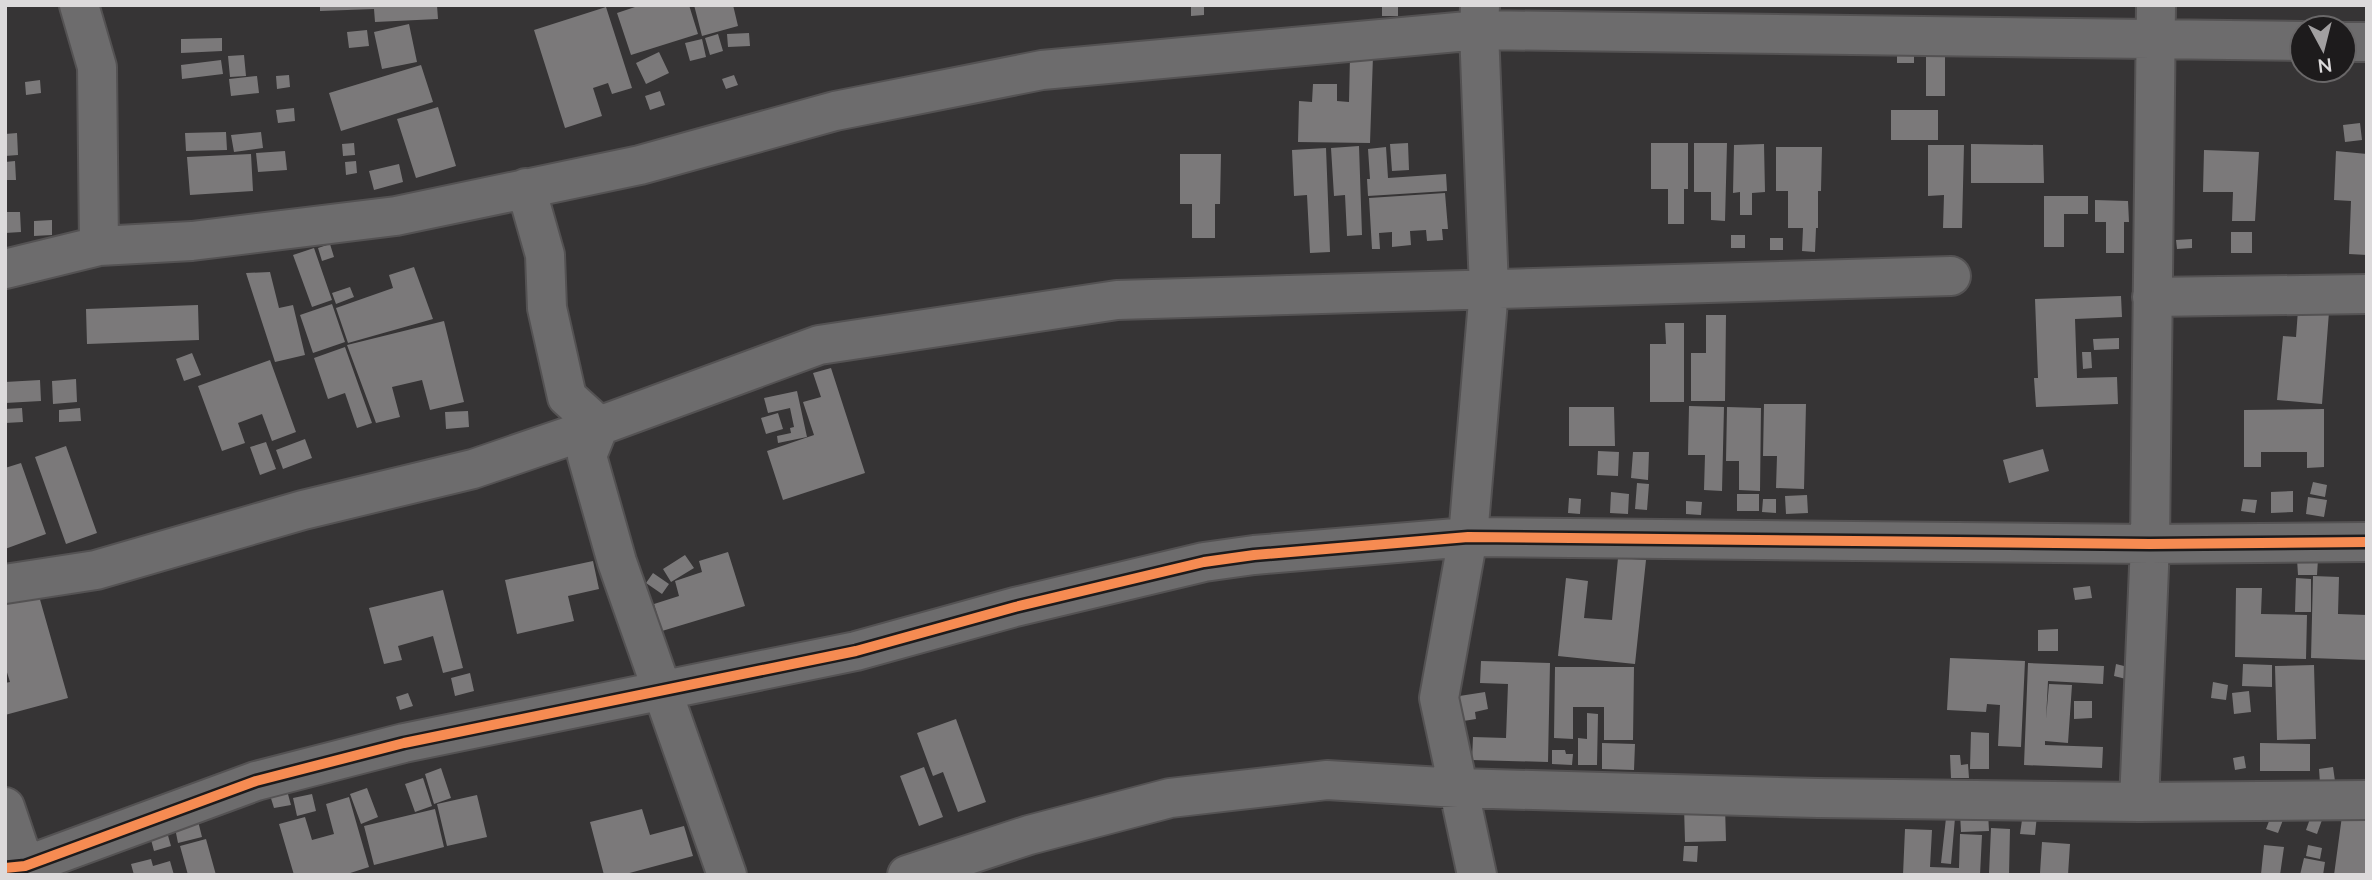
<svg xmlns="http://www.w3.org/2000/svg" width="2372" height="880" font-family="Mulish,sans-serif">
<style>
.building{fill:#7b797a}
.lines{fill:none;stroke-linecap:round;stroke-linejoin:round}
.street-casing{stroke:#545253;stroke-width:42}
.street{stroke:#6d6c6d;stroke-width:38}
.cycleway-casing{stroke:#1d1b1c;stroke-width:15}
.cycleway{stroke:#f68b52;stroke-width:10}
</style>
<rect width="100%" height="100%" fill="#363435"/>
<path class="building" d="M320,5H437L438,19L375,22L374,9L320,11Z
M641,5H689L698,34L631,55L617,13Z
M694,5H733L738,26L702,36Z
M1191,5H1204V15L1191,16Z
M1382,5H1398V16H1382Z
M606,7L632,88L612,94L608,83L593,88L602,116L565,128L534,30Z
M409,24L417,62L382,69L374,32Z
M367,30L369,46L349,48L347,32Z
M749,33L750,46L728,47L727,34Z
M718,34L723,51L710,55L705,38Z
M222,38V51L181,53V39Z
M702,39L706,57L690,61L685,43Z
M1897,44H1914V63H1897Z
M659,52L669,73L646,84L636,63Z
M1926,53H1945V96H1926Z
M244,55L246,76L230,77L228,56Z
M1350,56H1373L1370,143L1298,142L1299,101L1312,102L1313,84H1337V101L1349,102Z
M221,60L223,74L182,79L181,65Z
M421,65L433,102L341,131L329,93Z
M289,75L290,87L277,89L276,76Z
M734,75L738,85L726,89L722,79Z
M257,76L259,93L231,96L229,79Z
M40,80L41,93L26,95L25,82Z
M660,91L665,105L650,110L645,96Z
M438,107L456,166L416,178L397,119Z
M294,108L295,121L278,123L276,110Z
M1891,110H1938V140H1891Z
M2360,123L2362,140L2345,142L2343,125Z
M226,132L227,150L186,151L185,133Z
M261,132L263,148L234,152L231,135Z
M17,133L18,155L5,156V134Z
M354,143L355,155L343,156L342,144Z
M1408,143L1409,170L1392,171L1390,144Z
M1651,143H1688V189H1684V224H1668V189H1651Z
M1694,143H1727L1725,221L1711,220V192H1694Z
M1764,144L1765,192L1752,193V215H1740V192L1733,193L1734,145Z
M1971,144L2043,145L2044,183H1971Z
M1928,145H1964L1962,228H1943L1944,195L1928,196Z
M1359,146L1362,235L1347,236L1345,195L1334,196L1331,148Z
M1386,147L1388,178L1446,174L1447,191L1368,196L1367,179H1370L1368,149Z
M1776,147H1822L1821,191H1818V228H1816L1815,252L1802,251L1803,228H1788V191H1776Z
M1326,148L1330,252L1310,253L1307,195L1294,196L1292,150Z
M2204,150L2259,152L2255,221H2232L2233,192H2203Z
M285,151L287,170L258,172L256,153Z
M2336,151L2367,154V255L2349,254L2351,201L2334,200Z
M251,154L253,191L190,195L187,157Z
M1180,154H1221L1220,204H1215V238H1192V204H1180Z
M15,161L16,180H5V162Z
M356,161L357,173L346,175L345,162Z
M399,164L403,182L374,190L369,171Z
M1445,193L1448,229H1442L1443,240L1427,241L1426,230L1410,231L1411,245L1392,247V232L1379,233L1380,249H1372L1369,198Z
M2044,196H2088V214H2064V247H2044Z
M2095,200L2128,201L2129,222H2124V253H2106V222H2095Z
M5,212H20L21,232L5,233Z
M52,220V235L34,236V221Z
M2231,232H2252V253H2231Z
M1731,235H1745V248H1731Z
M1770,238H1783V250H1770Z
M2192,239V248L2177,249L2176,240Z
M330,244L334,257L322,261L318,248Z
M314,248L332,300L312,307L293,255Z
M414,267L433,319L348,343L336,308L393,288L389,275Z
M270,272L279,308L293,305L305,355L275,362L246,273Z
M350,287L354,297L336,304L332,293Z
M2121,296L2122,317L2075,319L2077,378L2117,377L2118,404L2036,407L2034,378H2038L2035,299Z
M332,304L345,342L313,353L300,315Z
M198,305L199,340L87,344L86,309Z
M2298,310L2329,312L2322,404L2277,400L2283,336L2296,337Z
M1706,315H1726L1725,401H1691V353H1706Z
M444,321L464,402L430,410L422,380L392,387L400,417L376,423L347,345Z
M1665,323H1684V402H1650V344H1666Z
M2119,338V349L2094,350L2093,339Z
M345,347L372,423L357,428L345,393L328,399L314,358Z
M2082,352H2091L2092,368L2083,369Z
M192,353L201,375L184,381L176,359Z
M270,360L296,432L272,441L262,414L238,423L245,443L222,451L198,386Z
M831,368L865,473L783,500L767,451L814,435L803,402L821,397L813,373Z
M76,379L77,402L53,404L52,381Z
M40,380L41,401L5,403V382Z
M797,391L807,437L778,443L777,436L791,433L790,428L794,427L790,408L768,413L764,398Z
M1764,404H1806L1804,489L1776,488L1777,456H1763Z
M1689,406L1724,407L1722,491L1704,490L1705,455H1688Z
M1569,407H1614L1615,446H1569Z
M1727,407L1761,408L1760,491L1739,490V461H1726Z
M22,408L23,422L5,423V409Z
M80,408L81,421L59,422V410Z
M2324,409V467L2307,468V452H2261V467H2244V410Z
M468,411L469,427L446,429L445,412Z
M778,413L783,429L766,434L761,418Z
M305,439L312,458L283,469L276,450Z
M266,442L276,469L260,475L250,447Z
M66,446L97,533L66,544L35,457Z
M2043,449L2049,471L2009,483L2003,460Z
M1598,451L1619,452L1618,476L1597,475Z
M1633,452H1649L1648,480L1631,478Z
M21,463L46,534L5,549V468Z
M2313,482L2327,485L2325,497L2310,494Z
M1637,483L1649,484L1647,510L1635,509Z
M2293,491V512L2271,513V492Z
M1611,492L1629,494L1628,514L1610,513Z
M1737,494H1759V511H1737Z
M1807,495L1808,513L1786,514L1785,496Z
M2308,497L2327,500L2324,517L2306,514Z
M1569,498L1581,499L1580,514L1568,513Z
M1763,499H1776V513L1762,512Z
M2243,499L2257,500L2255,513L2241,511Z
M1686,501L1702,502L1701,515L1686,514Z
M728,552L745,606L662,631L654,604L679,596L675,581L702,572L699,561Z
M685,555L694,568L671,582L663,569Z
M1618,558L1646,560L1635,664L1558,656L1566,578L1588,581L1584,618L1612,620Z
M2297,559H2318L2317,575H2298Z
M593,561L599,589L568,596L574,621L517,634L505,580Z
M653,573L669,584L662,594L646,583Z
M2313,576L2339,577L2338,614L2367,615V660L2311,658Z
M2296,578L2311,579V612H2295Z
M2090,586L2092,598L2075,600L2073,588Z
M2236,588H2262L2261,614L2307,615L2306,659L2235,657Z
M37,589L68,698L5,715V683L10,682L5,666V598Z
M443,590L463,668L443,673L433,636L398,646L402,660L384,664L369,608Z
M2058,629V651H2038V630Z
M1950,658L2025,661L2021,747L1998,746L2000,705L1987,704L1986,712L1947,710Z
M1481,661L1550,663L1548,762L1472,760L1473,737L1506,738L1508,684L1480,683Z
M2028,663L2104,666L2103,684L2048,681L2046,719L2049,684L2072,685L2068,743L2045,741V745L2103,747L2102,768L2024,765Z
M2116,664L2128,667L2126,679L2114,676Z
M2243,664L2272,665V687L2242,686Z
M2314,665L2316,739L2277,740L2275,666Z
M1555,667H1634L1633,740H1604V707H1573V739L1554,738Z
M470,673L474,691L455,696L451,678Z
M2213,682L2228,685L2226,700L2211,698Z
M2249,691L2251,712L2234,714L2232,693Z
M1485,692L1488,709L1475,712L1476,719L1457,722L1453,697Z
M408,693L413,706L400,710L396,697Z
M2074,701H2092V718L2074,719Z
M1587,713L1598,714L1597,765H1578V738L1587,739Z
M956,719L986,802L958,812L943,772L933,776L917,733Z
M1971,732L1989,733V769H1970Z
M1602,743L1635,744L1634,770L1602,769Z
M2260,743L2310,744V771H2260Z
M1552,750H1565L1566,754H1573L1572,765L1552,764Z
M1950,755H1960L1961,765L1968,764L1969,778H1951Z
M2244,756L2246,768L2235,770L2233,758Z
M924,767L943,817L919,826L900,776Z
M2333,767L2335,781L2320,783L2319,769Z
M441,768L451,798L434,804L425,774Z
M423,778L432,806L415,812L405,784Z
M286,787L291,805L274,808L269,792Z
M367,788L378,817L361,824L350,794Z
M312,794L316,811L297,816L293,798Z
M477,795L487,837L447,846L437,804Z
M349,797L369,867L344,875H294L279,824L305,817L312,840L334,834L326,804Z
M1684,806H1725L1726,841L1685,842Z
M435,809L444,847L374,865L364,826Z
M642,809L650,835L684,826L693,856L622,875H604L590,822Z
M1988,812L1989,831L1961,832L1960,813Z
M2023,813L2037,815L2035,835L2020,834Z
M2271,816L2283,820L2278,833L2266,829Z
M2311,816L2322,820L2317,834L2306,830Z
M2342,816L2367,819V875H2334Z
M197,817L202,837L178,843L174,823Z
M1946,818H1955L1951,864L1941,863Z
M1991,828L2010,829L2009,875L1989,874Z
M1905,829L1932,830L1930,867L1959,868L1960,834L1982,835L1980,875H1903Z
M167,832L171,846L154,851L150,836Z
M206,839L216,875H188L180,846Z
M2042,842L2070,844L2068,875L2040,873Z
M2264,845L2284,847L2280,875L2261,874Z
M2308,845L2322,848L2320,859L2306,856Z
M1684,846H1698L1697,862L1683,861Z
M2304,858L2325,862L2323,875H2300Z
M151,859L153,866L170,861L174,875H134L131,864Z"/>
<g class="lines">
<defs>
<path id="street" d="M79,5L97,67L99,246
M2344,42H2367
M526,188L545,255L547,308L567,397L599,426L587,456L617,562L727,875
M5,269L99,246L192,241L396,216L640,165L835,111L1042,70L1479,30L2302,41
M2152,297L2367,294
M5,584L96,570L303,510L473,469L599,426L819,345L1117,300L1951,276
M2139,802L2150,544L2156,5
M5,807L28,875
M5,868L25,866L256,781L404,743L856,651L1015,607L1204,562L1254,555L1468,537L2150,544L2367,542
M907,875L1029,835L1170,798L1327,780L1458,788L1818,798L2139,802L2367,800
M1477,875L1439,698L1468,537L1489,289L1479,30L1480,6"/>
</defs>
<use href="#street" class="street-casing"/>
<use href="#street" class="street"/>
<defs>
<path id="cycleway" d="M5,868L25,866L256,781L404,743L856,651L1015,607L1204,562L1254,555L1468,537L2150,544L2367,542"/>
</defs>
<use href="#cycleway" class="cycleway-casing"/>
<use href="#cycleway" class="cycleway"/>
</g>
<rect width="2372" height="880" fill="none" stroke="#dcdadb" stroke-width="14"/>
<g transform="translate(2323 49) rotate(173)"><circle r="33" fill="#1d1b1c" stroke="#696768" stroke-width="2"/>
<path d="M0-5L12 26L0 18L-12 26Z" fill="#a2a0a1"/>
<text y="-10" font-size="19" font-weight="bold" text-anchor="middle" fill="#dcdadb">N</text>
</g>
</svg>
